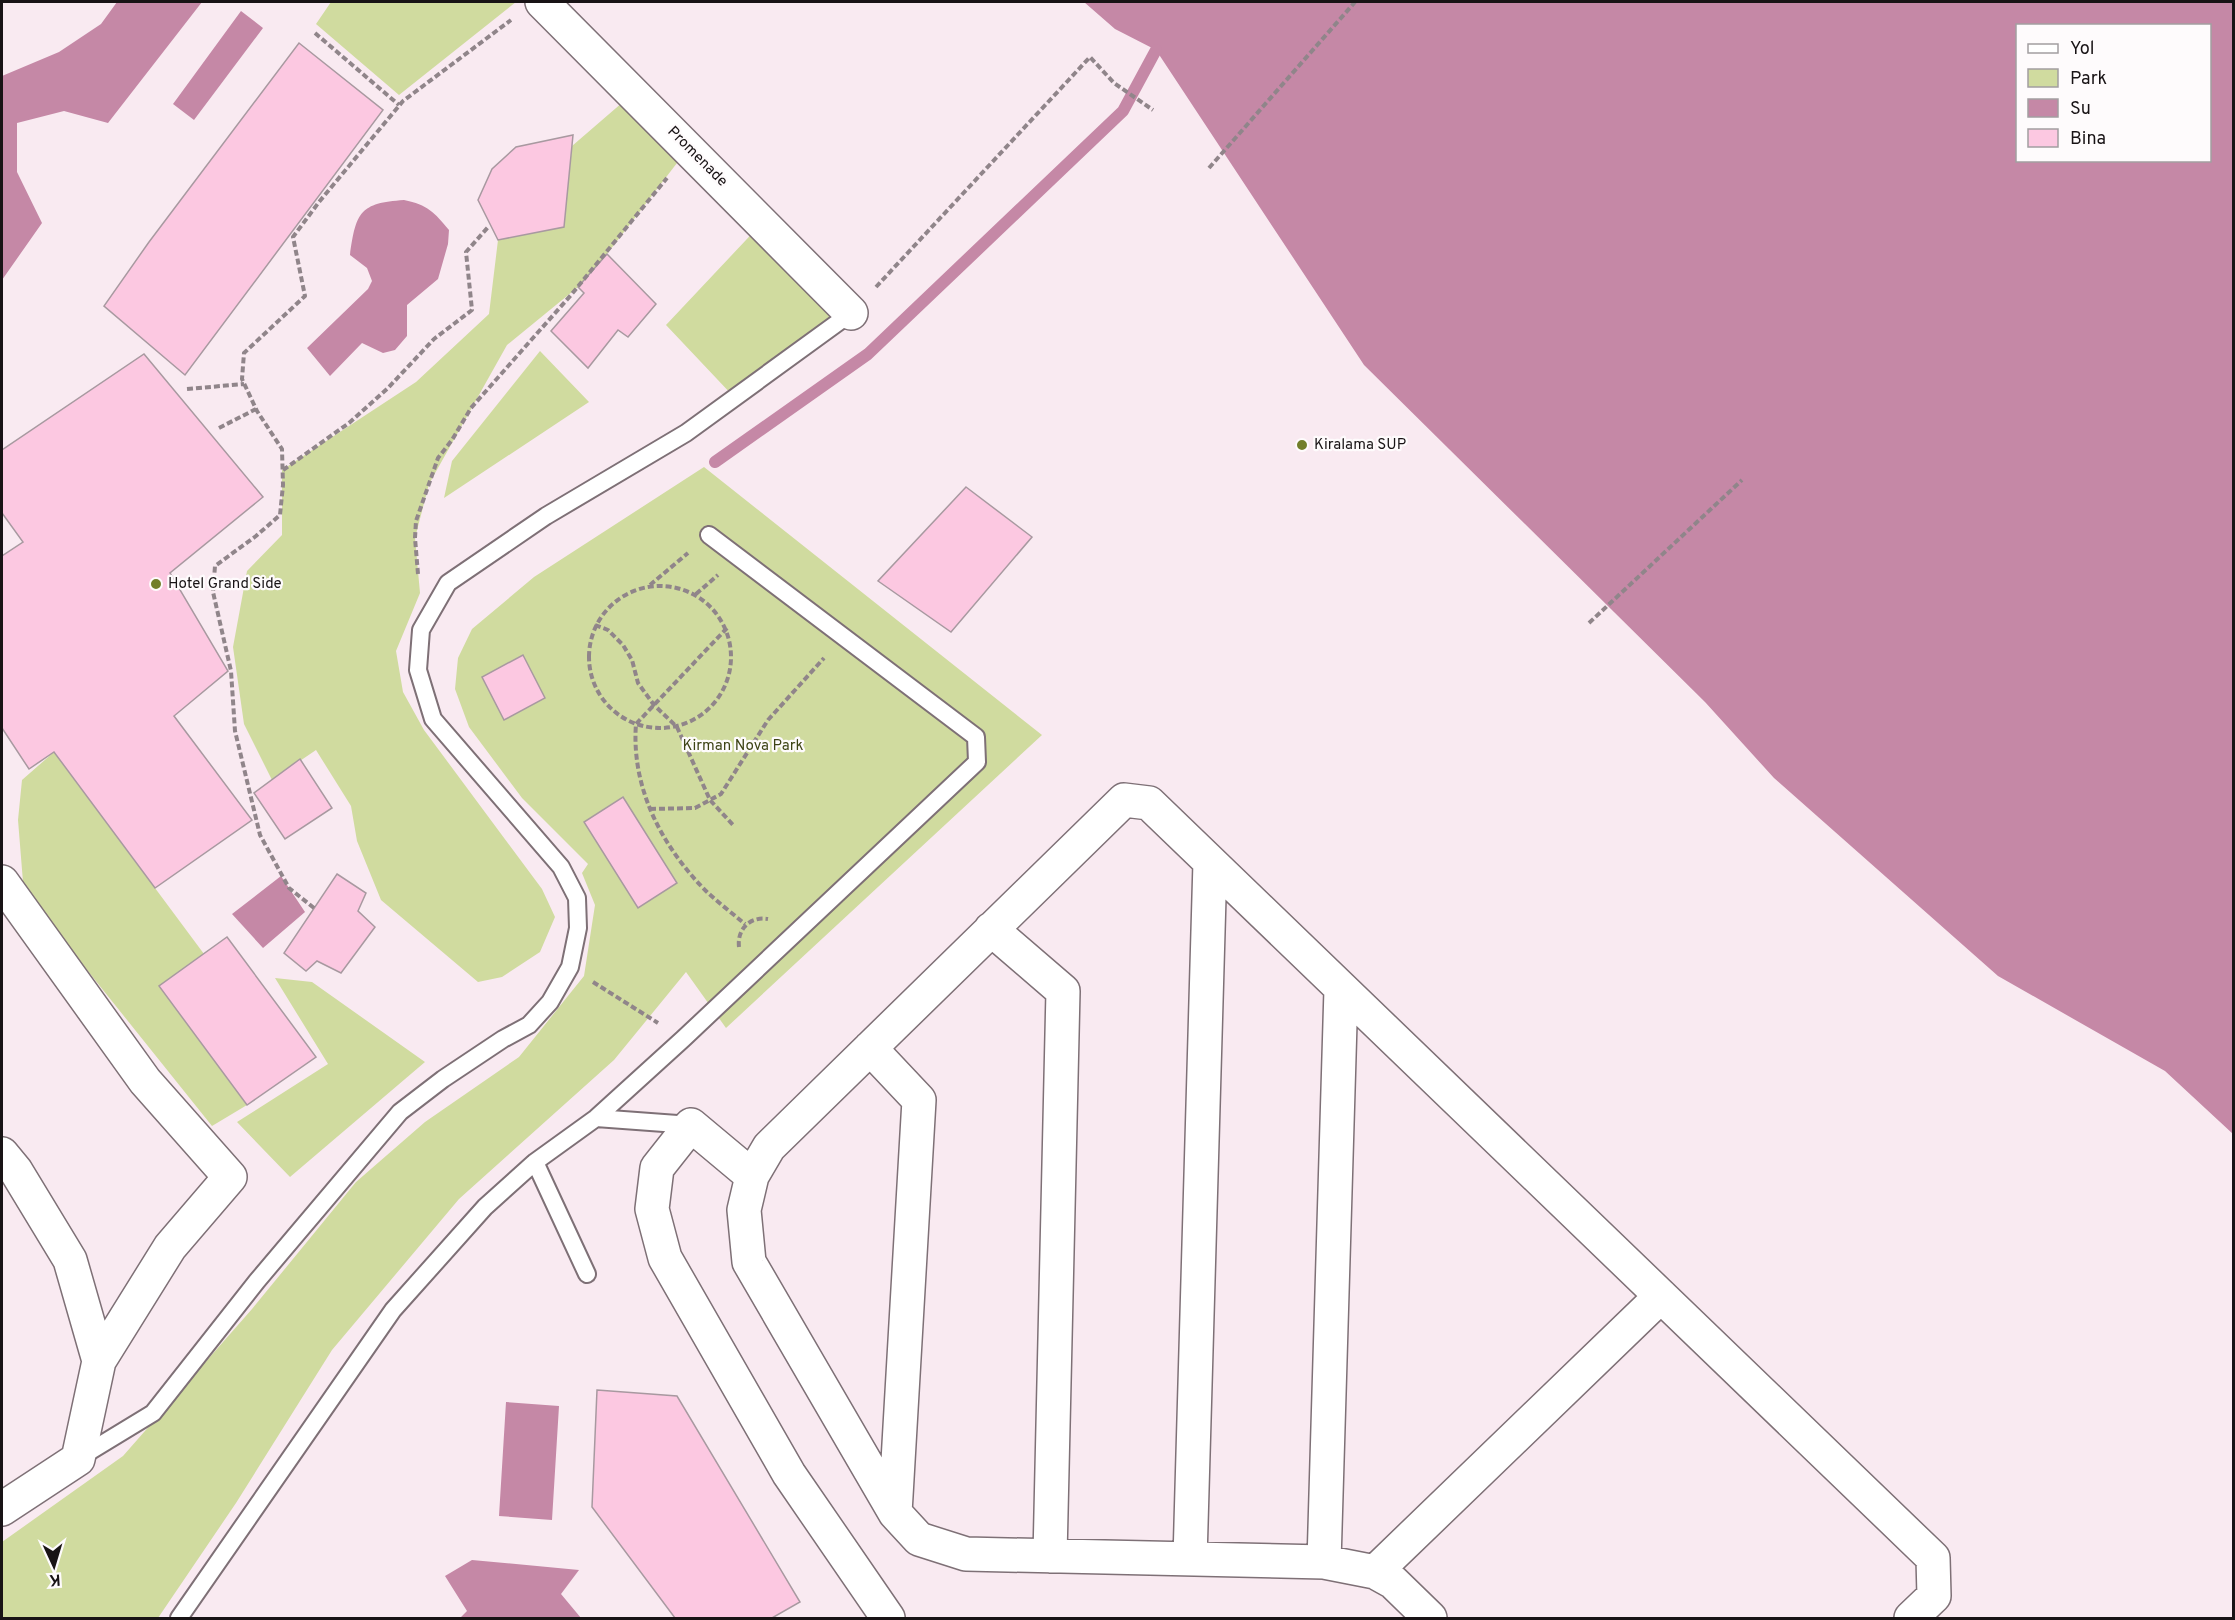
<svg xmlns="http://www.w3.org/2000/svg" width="2235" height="1620" font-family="Overpass,sans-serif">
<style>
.green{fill:#d0db9f}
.water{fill:#c588a6;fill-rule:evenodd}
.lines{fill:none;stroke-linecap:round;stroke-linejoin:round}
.stream{stroke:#c588a6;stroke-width:12}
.building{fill:#fcc8e1;stroke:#a899a0;stroke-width:1.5}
.lane-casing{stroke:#7e7076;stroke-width:20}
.street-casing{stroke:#7e7076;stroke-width:36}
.path{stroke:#90858a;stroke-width:4;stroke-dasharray:6 3;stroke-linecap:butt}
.lane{stroke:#fff;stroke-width:16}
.street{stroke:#fff;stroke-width:33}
.poi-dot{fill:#727e2a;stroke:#fefbfc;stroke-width:2}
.labels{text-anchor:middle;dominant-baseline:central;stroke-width:4.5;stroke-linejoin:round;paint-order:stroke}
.street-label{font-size:15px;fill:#181315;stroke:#fefbfc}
.poi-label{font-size:15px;fill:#181315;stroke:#fefbfc;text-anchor:start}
.park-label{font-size:15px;fill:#3d4315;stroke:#fefbfc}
</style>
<rect width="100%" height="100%" fill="#f9eaf1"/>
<path class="green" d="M331,2H516L399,95L316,24Z
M623,102L687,150L607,254L578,287L507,345L429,484L415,538L420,593L396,651L403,692L424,730L542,889L555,917L540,952L502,977L478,982L381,900L357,841L351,806L316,750L272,780L244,724L233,647L247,571L282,535V470L416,382L489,314L498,240L564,226L572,146Z
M762,223L851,313L734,397L666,325Z
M540,351L589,402L444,498L452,461Z
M704,467L1042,735L726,1028L686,972L614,1060L459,1199L332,1350L236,1503L158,1618H2V1542L123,1456L252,1309L356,1182L425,1122L519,1057L584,976L595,905L582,873L588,864L522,798L469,727L455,689L458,658L472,629L534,577Z
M54,752L204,954L160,986L247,1105L212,1126L83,965L23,882L18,820L22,780Z
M275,978L312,982L425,1062L290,1177L237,1122L328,1064Z"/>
<path class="water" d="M117,2H202L108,123L64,111L17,123V172L42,223L2,280V76L59,52L101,24Z
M1084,2H2233V1134L2165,1071L1998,976L1774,778L1705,702L1364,365L1156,50L1115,29ZM2018,26H2210V160H2018Z
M241,11L263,28L194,120L173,104Z
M404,200C428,205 434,212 449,230L448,244L438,279L407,305V336L395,350L383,353L362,343L330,376L307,348L368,289L372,281L367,268L350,255C356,212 360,203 404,200Z
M281,876L305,912L263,948L232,914Z
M506,1402L559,1406L552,1520L499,1516Z
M472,1560L579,1570L561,1594L581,1618H460L467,1611L445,1576Z"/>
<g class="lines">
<path class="stream" d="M715,462L868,354L1123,111L1156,50"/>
</g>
<path class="building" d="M299,43L383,110L185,375L104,306L149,242Z
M573,135L564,227L498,240L478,200L492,169L516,147Z
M607,254L656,304L628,337L618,330L588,368L551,331L584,293L578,287Z
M144,354L263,497L170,573L228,671L174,716L252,820L155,888L54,752L29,769L2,728V556L23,542L2,513V450Z
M966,487L1032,537L951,632L878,581Z
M523,655L545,698L504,720L482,677Z
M300,759L332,808L285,839L254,793Z
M623,797L677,883L638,908L584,822Z
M337,874L366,893L358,911L375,927L341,973L317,961L306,971L284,953Z
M227,937L316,1057L247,1105L159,986Z
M597,1390L677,1396L800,1602L772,1618H675L592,1507Z"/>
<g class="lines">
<defs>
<path id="lane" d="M596,1118L691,1125
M535,1162L587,1274
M79,1458L153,1413L257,1281L400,1112L443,1079L503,1039L529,1025L550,1002L570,967L578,928L577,898L561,867L433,719L418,670L421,630L448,583L546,516L686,433L851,313
M179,1618L393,1310L485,1207L535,1162L596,1118L683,1039L977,762L976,737L709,535"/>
<path id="street" d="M542,2L851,313
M2,882L145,1081L230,1177L170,1247L99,1361
M991,929L1063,991L1050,1556
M870,1048L919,1100L895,1513
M2,1154L16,1171L70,1260L99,1361L78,1459L2,1509
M752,1176L691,1125L657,1168L652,1209L665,1258L789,1474L888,1618
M1190,1559L1210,862
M1324,1562L1341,989
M1375,1572L1661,1296
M1430,1618L1393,1582L1375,1572L1324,1562L966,1554L919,1539L895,1513L749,1262L744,1210L752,1176L769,1147L1124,800L1149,803L1933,1558L1934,1596L1911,1618"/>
</defs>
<use href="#lane" class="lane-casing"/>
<use href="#street" class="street-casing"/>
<path class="path" d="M315,33L399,105
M1209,168L1355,2
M876,287L1090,57L1114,83L1153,110
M187,389L244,384
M219,428L256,409
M283,470L349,423L388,388L434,339L472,310L466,252L489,226
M418,574L415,538L416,521L438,458L452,440L471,408L571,295L667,178
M650,585L688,553
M589 657a71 71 0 1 1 142 0a71 71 0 1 1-142 0Z
M696,594L718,575
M1589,623L1742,480
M595,625L608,630L623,645L632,660L638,683L654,705L677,727L710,800L734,826
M727,628L636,724C631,788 662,847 707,892C719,903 733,914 745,924
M650,809L695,808L721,794L768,720L824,658
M314,908L289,888L260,835L235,731L231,671L213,592L215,566L256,536L280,515L283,485L282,449L257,411L242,379L244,353L305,296L293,237L319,202L403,101L511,20
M739,947C737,930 749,916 768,919
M593,982L658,1023"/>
<use href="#lane" class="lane"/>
<use href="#street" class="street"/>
</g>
<g class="poi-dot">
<circle cx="1302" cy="445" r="6"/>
<circle cx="156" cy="584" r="6"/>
</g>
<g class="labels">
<g class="street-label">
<text transform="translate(697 157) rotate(45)">Promenade</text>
</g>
<g class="poi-label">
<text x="1314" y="445">Kiralama SUP</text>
<text x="168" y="584">Hotel Grand Side</text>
</g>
<g class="park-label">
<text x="743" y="746">Kirman Nova Park</text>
</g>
</g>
<rect width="2235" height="1620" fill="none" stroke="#181315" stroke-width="6"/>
<rect x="2016" y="24" width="195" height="138" fill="#fefbfc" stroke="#a29ea0" stroke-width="1.5"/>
<rect x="2028" y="44" width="30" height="9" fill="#ffffff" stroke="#a29ea0" stroke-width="1.5"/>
<text x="2070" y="54" font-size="18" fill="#181315">Yol</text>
<rect x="2028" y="69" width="30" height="18" fill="#d0db9f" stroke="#a29ea0" stroke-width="1.5"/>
<text x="2070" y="84" font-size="18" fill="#181315">Park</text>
<rect x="2028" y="99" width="30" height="18" fill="#c588a6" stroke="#a29ea0" stroke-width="1.5"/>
<text x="2070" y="114" font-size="18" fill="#181315">Su</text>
<rect x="2028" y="129" width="30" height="18" fill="#fcc8e1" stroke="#a29ea0" stroke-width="1.5"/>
<text x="2070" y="144" font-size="18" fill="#181315">Bina</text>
<g transform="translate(54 1566) rotate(176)" stroke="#fefbfc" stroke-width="4.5" paint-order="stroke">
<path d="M0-4.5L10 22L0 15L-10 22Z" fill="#181315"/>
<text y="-9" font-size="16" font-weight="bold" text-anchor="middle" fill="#181315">K</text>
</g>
</svg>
